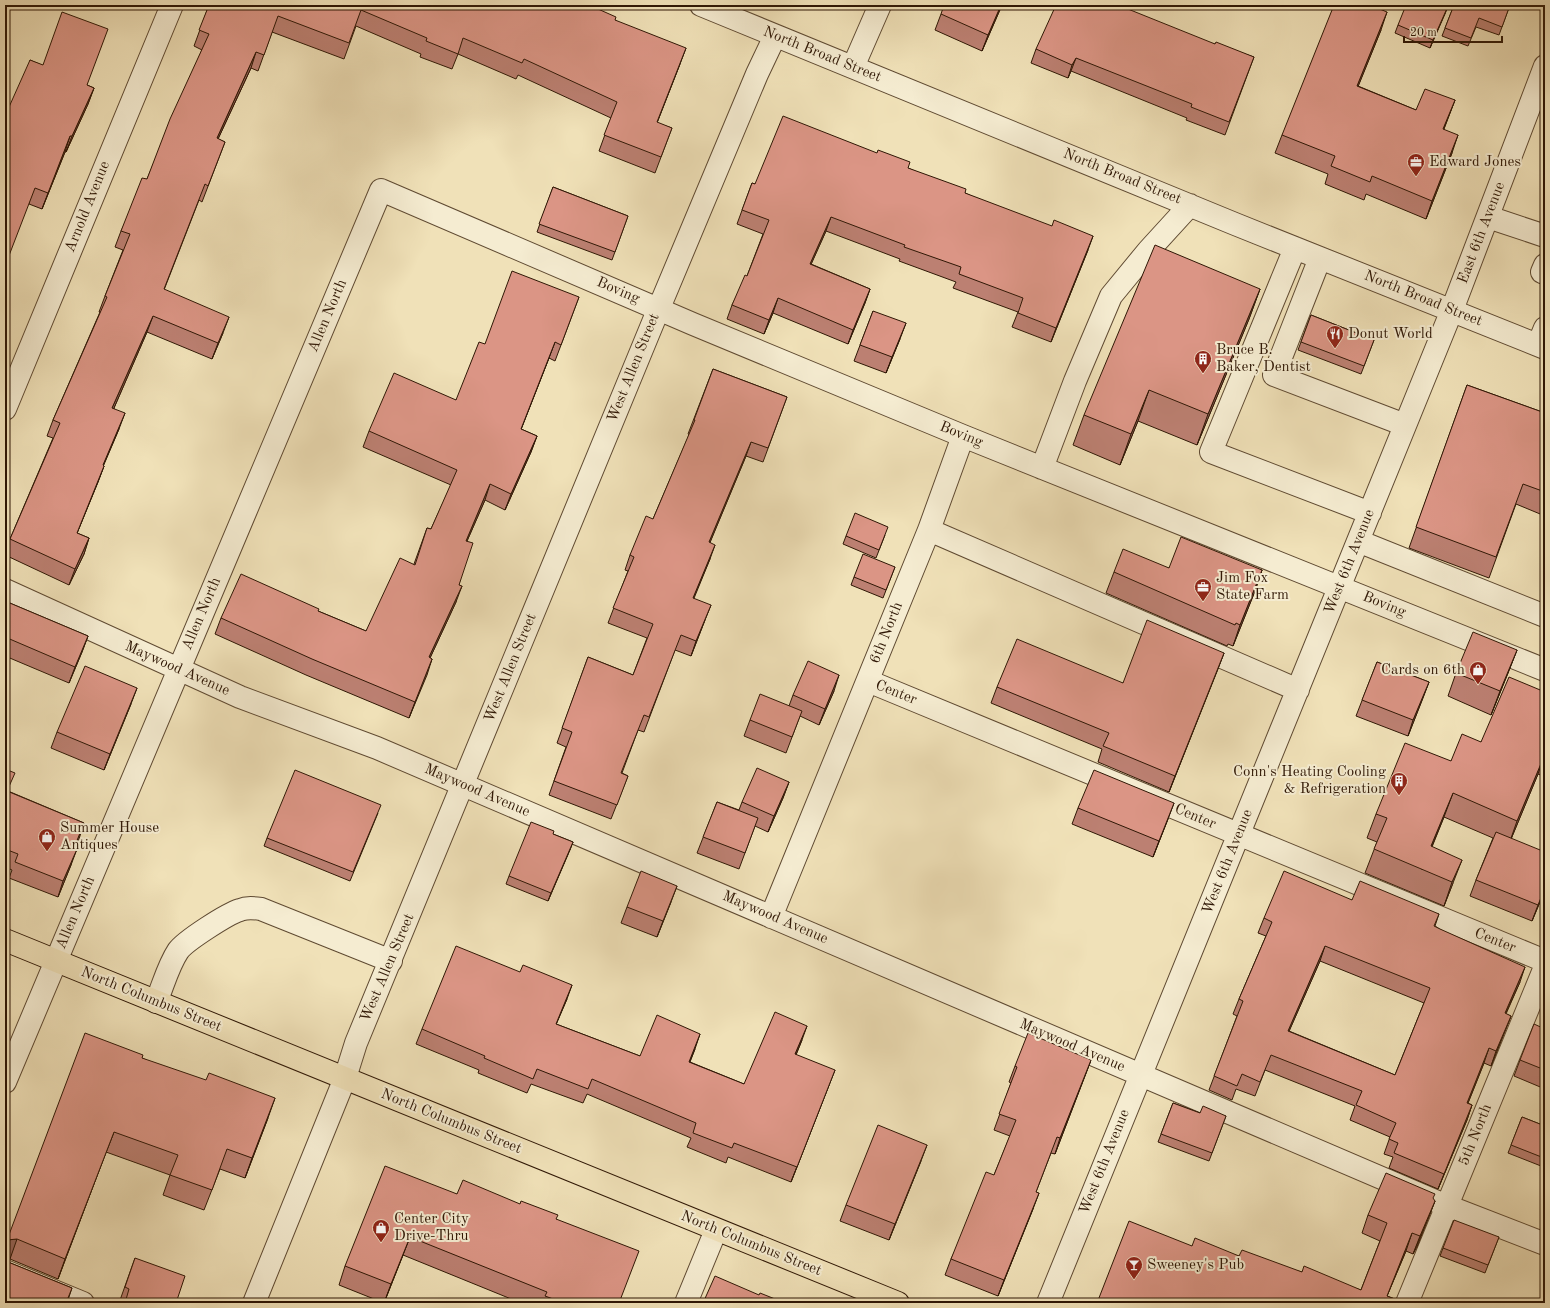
<svg xmlns="http://www.w3.org/2000/svg" width="1550" height="1308" font-family="'Old Standard TT',serif">
<style>
.lines{fill:none;stroke-linecap:round;stroke-linejoin:round}
.minor-casing{stroke:#5f4a32;stroke-width:24}
.major-casing{stroke:#2f1705;stroke-width:24}
.minor{stroke:#f5ecd1;stroke-width:22}
.major{stroke:#f0e1b8;stroke-width:22}
.wall{fill:#bc8072;stroke:#2f1705;fill-rule:evenodd}
.shaded-wall{fill:#99685d;stroke:#2f1705}
.building{fill:#db9585;stroke:#2f1705;fill-rule:evenodd}
.labels{text-anchor:middle;dominant-baseline:central;stroke-width:4;stroke-linejoin:round;paint-order:stroke}
.street-label{font-size:15px;fill:#2f1705;stroke:#f5ecd1}
.poi-label{font-size:15px;fill:#2f1705;stroke:#f5ecd1;text-anchor:start}
</style>
<rect width="100%" height="100%" fill="#f0e1b8"/>
<filter id="stains"><feTurbulence type="fractalNoise" baseFrequency=".005" numOctaves="4"/><feColorMatrix values="0 0 0 0 .2 0 0 0 0 .09 0 0 0 0 .02 0 0 0 .5 -.17"/></filter>
<radialGradient id="worn" r=".72"><stop offset=".6" stop-color="#630" stop-opacity="0"/><stop offset="1" stop-color="#630" stop-opacity=".3"/></radialGradient>
<g class="lines">
<defs>
<path id="minor" d="M701,5L1235,224L1545,348
M853,67L880,5
M1488,217L1545,236
M1295,248L1211,452L1370,513
M1320,258L1274,375L1405,425
M1545,265L1542,272L1545,273
M1538,345L1545,328
M5,409L172,5
M1042,468L1075,381L1111,296L1148,251L1190,205
M929,530L1298,690
M1358,541L1545,616
M5,590L240,697L377,748L1447,1206L1545,1244
M868,681L1545,961
M771,917L929,530L963,436
M156,1002C163,986 168,966 178,951C185,941 227,914 240,910C247,907 254,908 261,909L391,961
M5,1082L381,190L693,324L963,436L1545,670
M5,1271L83,1303
M254,1303L345,1078L356,1043L659,308L757,74L775,36
M686,1303L716,1230
M1048,1303L1452,310L1545,66
M1407,1303L1545,967"/>
<path id="major" d="M5,940L898,1303"/>
</defs>
<use href="#minor" class="minor-casing"/>
<use href="#major" class="major-casing"/>
<use href="#minor" class="minor"/>
<use href="#major" class="major"/>
</g>
<path class="wall" d="M209,5H589L615,20L680,64L657,123L672,128L655,173L599,151L611,118L518,75L516,79L458,54L452,69L420,57L421,54L356,26L344,59L272,32L258,71L251,68L218,139L225,142L202,202L199,200L164,290L223,333L212,359L147,332L114,408L119,429L103,466H104L98,482L77,533L89,538L84,554L69,585L5,555V553L10,539L53,438L47,436L53,420L100,312H99L105,296L123,250L115,247L121,231L147,179L202,50L194,46Z
M1002,5L982,51L935,30L941,14Z
M1454,5H1510L1499,35L1476,27L1468,46L1442,36Z
M1448,6L1430,48L1395,33L1398,25Z
M1381,30L1358,86L1416,110L1455,100L1444,129L1452,153L1426,219L1366,194L1364,200L1325,184L1328,174L1275,153L1282,135Z
M1215,44L1254,57L1225,135L1186,120L1187,118L1071,71L1068,78L1031,63L1036,49Z
M30,60L94,88L88,104L66,152H65L42,209L29,204Z
M908,168L965,193L1088,250L1051,342L1012,327L1018,312L953,288L956,282L899,261L900,259L826,231L811,264L870,289L865,303L848,344L773,313L764,334L727,319L732,305L747,276L763,234L737,224L752,183L755,184Z
M553,187L628,216L612,260L537,232Z
M1260,289L1249,319L1197,445L1138,421L1120,465L1073,445L1084,415Z
M579,297L555,361L549,358L521,429L537,436L531,452L505,510L485,500L467,541L456,602L430,658L432,659L409,718L306,675L215,634L221,618L318,611L366,631L414,564L427,528L431,529L451,485L363,447L369,431L456,400Z
M873,311L900,339L886,373L854,361Z
M1311,315L1374,340L1361,374L1298,350Z
M713,369L787,397L763,462L746,456L710,542V559L693,599L705,620L691,656L675,650L644,732L638,730L622,773L628,776L611,819L549,795L566,747L557,743L588,657L633,675L647,638L608,623L628,571L625,570L630,555L653,519L689,435L688,434Z
M1467,385L1545,413V516L1516,504L1489,578L1409,548Z
M885,535L876,558L843,544L846,536Z
M895,567L883,598L851,585L854,577Z
M1169,568L1262,570L1255,591L1233,646L1228,644L1227,646L1106,593L1114,572Z
M5,601L88,636L82,652L69,683L5,656Z
M1517,650L1508,673L1491,715L1448,696L1456,673Z
M1224,653L1169,792L1098,762L1102,749L991,703L997,687L1123,683Z
M1377,662L1429,682L1408,736L1356,716Z
M834,691L819,725L800,716L786,753L744,736L750,720L789,706L793,695Z
M1545,692V777L1538,774L1511,839L1545,890L1532,921L1470,896L1476,880L1493,838L1444,817L1432,847L1453,883L1444,906L1365,873L1377,842L1367,838L1376,814L1451,761L1481,742Z
M131,704L104,770L51,748L57,732Z
M5,769L8,791L84,823L75,848L71,865L58,897L9,878L12,870L5,867Z
M789,782L783,798L768,832L755,826L739,869L697,853L717,802L739,810L742,802Z
M1078,808L1168,819L1153,857L1072,824Z
M378,813L350,881L264,846L267,838Z
M553,834L573,842L548,901L506,884L509,876Z
M1352,900L1439,914L1435,926L1520,982L1506,1014L1511,1016L1491,1066L1484,1063L1468,1103L1472,1105L1467,1120L1438,1189L1389,1168L1393,1157L1384,1154L1390,1137L1350,1120L1355,1106L1265,1070L1255,1096L1236,1089L1232,1100L1209,1090L1237,1016L1233,1014L1239,999L1266,936L1258,933L1264,918ZM1320,961L1424,1003L1395,1075L1289,1031Z
M671,902L657,937L621,923L627,907Z
M567,999L556,1024L640,1056L695,1049L690,1062L744,1084L802,1040L796,1055L829,1085L791,1182L728,1157L726,1163L687,1147L691,1138L587,1094L583,1103L531,1084L527,1093L478,1073L479,1070L416,1044L422,1029Z
M1545,1029V1089L1514,1076L1520,1060Z
M142,1058L268,1118L245,1178L220,1169L204,1210L163,1195L170,1175L106,1152L58,1279L10,1259L6,1260L8,1262L72,1288L67,1303H5V1245Z
M1091,1060L1055,1154L1051,1153L1036,1192L1033,1209L998,1296L945,1275L951,1259L994,1175L1010,1136L994,1130L1011,1083L1009,1082L1015,1066Z
M1173,1103L1200,1113L1226,1116L1209,1161L1158,1142Z
M1522,1117L1545,1126V1156L1541,1166L1508,1153Z
M921,1161L889,1240L840,1221L846,1205Z
M457,1194L556,1219L620,1303H521L403,1255L384,1303L339,1285L345,1266Z
M1433,1199L1435,1201L1417,1247L1413,1254L1406,1251L1387,1296L1405,1303L1192,1246L1239,1256L1302,1272L1361,1290L1380,1241L1362,1233L1368,1215Z
M1499,1237L1485,1273L1440,1256L1443,1248Z
M135,1258L176,1303H119Z"/>
<path class="shaded-wall" d="M1001,5H1002L982,51L988,35Z
M1448,6L1445,14L1430,48L1433,40Z
M1387,12L1381,30L1351,104L1357,86Z
M686,48L680,64L651,138L657,122Z
M256,52L251,68L211,154L217,138Z
M1076,58L1071,71L1068,78L1072,65Z
M94,88L88,104L66,152L72,136Z
M1455,100L1448,118L1437,147L1443,129Z
M1458,135L1452,153L1426,219L1432,201Z
M70,136L65,152L42,209L48,193Z
M831,217L826,231L805,278L810,264Z
M1093,236L1088,250L1051,342L1056,328Z
M870,289L865,303L848,344L853,330Z
M1260,289L1249,319L1197,445L1208,414Z
M778,298L773,313L764,334L769,320Z
M153,316L147,332L107,424L112,408Z
M229,317L223,333L212,359L218,343Z
M906,323L900,339L886,373L892,357Z
M555,342L549,358L515,445L521,429Z
M1149,390L1138,421L1120,465L1131,434Z
M125,413L119,429L97,481L103,465Z
M537,436L531,452L505,510L511,494Z
M751,442L746,456L704,557L709,542Z
M104,466L98,482L71,548L77,533Z
M490,484L485,500L460,557L466,541Z
M89,538L84,554L69,585L75,569Z
M715,545L710,559L688,613L693,598Z
M1262,570L1255,591L1233,646L1240,625Z
M462,586L456,602L423,673L429,657Z
M711,605L705,620L691,656L696,641Z
M88,636L82,652L69,683L75,667Z
M1517,650L1508,673L1491,715L1500,691Z
M1224,653L1218,669L1169,792L1175,776Z
M432,659L427,675L409,718L415,702Z
M839,675L834,691L819,725L825,709Z
M1429,682L1423,698L1408,736L1413,720Z
M137,688L131,704L104,770L110,754Z
M1545,754L1538,774L1509,844L1517,821Z
M789,782L783,798L768,832L774,816Z
M1453,793L1444,817L1422,870L1431,846Z
M1174,803L1168,819L1153,857L1159,841Z
M84,823L79,839L68,864L74,848Z
M573,842L570,850L548,901L551,893Z
M77,849L71,865L58,897L63,881Z
M1462,860L1444,906L1452,882Z
M677,886L671,902L657,937L663,921Z
M1545,888V890L1532,921L1538,905Z
M1325,946L1320,961L1283,1045L1288,1031Z
M1525,967L1520,982L1499,1028L1505,1013Z
M572,985L567,999L550,1039L556,1024Z
M1511,1016L1491,1066L1496,1051Z
M807,1026L802,1040L790,1069L795,1054Z
M700,1034L695,1049L684,1076L689,1062Z
M1489,1048L1484,1063L1462,1118L1467,1103Z
M1091,1060L1085,1076L1055,1154L1060,1138Z
M835,1070L829,1085L791,1182L797,1167Z
M275,1098L268,1118L245,1178L252,1158Z
M1472,1105L1467,1120L1438,1189L1444,1174Z
M114,1132L106,1152L58,1279L65,1259Z
M927,1145L921,1161L889,1240L895,1224Z
M1039,1193L1033,1209L998,1296L1004,1280Z
M1435,1201L1428,1219L1413,1254L1420,1236Z
M1412,1233L1406,1251L1384,1303Z
M410,1237L403,1255L384,1303L391,1284Z
M17,1239L10,1259L5,1260V1245L7,1240Z"/>
<path class="building" d="M209,5H589L616,17L615,20L686,48L657,122L672,128L661,157L604,135L617,102L524,59L522,63L463,38L458,54L426,41L427,38L361,10L349,43L278,16L264,55L256,52L217,138L225,142L208,186L205,184L164,289L229,317L218,343L153,316L112,408L125,413L103,465L104,466L77,533L89,538L75,569L10,539L60,423L53,420L107,297L105,296L130,234L121,231L142,178L147,179L170,119L209,34L199,30Z
M944,5H1001L988,35L941,14Z
M1056,5H1118L1215,44L1216,42L1254,57L1229,122L1191,107L1192,104L1076,58L1072,65L1036,49Z
M1334,5H1370L1387,12L1357,86L1416,110L1425,89L1455,100L1443,129L1458,135L1432,201L1372,176L1370,182L1331,166L1335,156L1282,135Z
M1406,5H1446L1448,6L1433,40L1398,25Z
M1454,5H1510L1502,27L1479,18L1471,38L1445,28Z
M62,12L108,29L87,85L94,88L72,136H70L48,193L35,188L5,266V116L30,60L43,65Z
M783,116L877,153L878,150L910,162L908,168L966,189L965,193L1052,226L1054,220L1093,236L1056,328L1018,313L1023,298L959,274L961,267L904,247L905,245L831,217L810,264L870,289L853,330L778,298L769,320L732,305L745,275L747,276L769,220L742,210L752,183L755,184Z
M553,187L628,216L615,252L539,224Z
M1155,245L1260,289L1208,414L1149,390L1131,434L1084,415Z
M512,271L579,297L561,345L555,342L521,429L537,436L511,494L490,484L466,541L473,543L459,585L462,586L429,657L432,659L415,702L312,659L221,618L241,574L319,609L318,611L366,631L400,558L415,565L427,528L431,529L457,470L369,431L394,373L456,400L479,342L485,344Z
M873,311L906,323L892,357L860,345Z
M1311,315L1374,340L1364,366L1301,342Z
M713,369L787,397L768,448L751,442L709,542L715,545L693,598L711,605L696,641L681,635L649,717L644,715L621,773L628,776L617,805L554,781L572,732L562,728L588,657L633,675L653,624L613,608L634,557L630,555L646,516L653,519L695,420H694Z
M1467,385L1545,413V492L1523,484L1496,557L1416,527Z
M855,513L888,527L879,550L846,536Z
M1181,537L1262,570L1240,625L1236,623L1235,625L1114,572L1123,549L1169,568Z
M863,554L895,567L886,590L854,577Z
M5,601L88,636L75,667L5,637Z
M1147,620L1224,653L1175,776L1103,746L1109,733L997,687L1017,639L1123,683Z
M1473,632L1517,650L1500,691L1456,673Z
M808,661L839,675L825,709L793,695Z
M1377,662L1429,682L1413,720L1362,700Z
M85,666L137,688L110,754L57,732Z
M1509,677L1545,692V754L1517,821L1453,793L1431,846L1462,860L1452,882L1374,849L1387,818L1376,814L1405,743L1451,761L1462,734L1481,742Z
M760,694L802,711L792,737L750,720Z
M757,768L789,782L774,816L742,802Z
M5,769L15,773L7,791L84,823L74,848L77,849L63,881L15,862L18,854L5,849Z
M295,770L381,805L353,872L267,838Z
M1094,770L1174,803L1159,841L1078,808Z
M717,802L758,818L745,853L703,837Z
M531,822L554,831L553,834L573,842L551,893L509,876Z
M1496,832L1545,852V888L1538,905L1476,880Z
M641,871L677,886L663,921L627,907Z
M1284,871L1352,900L1360,881L1439,914L1434,926L1440,929L1525,967L1505,1013L1511,1016L1496,1051L1489,1048L1467,1103L1472,1105L1444,1174L1394,1153L1398,1143L1389,1139L1396,1123L1356,1105L1362,1091L1271,1055L1260,1082L1242,1074L1237,1086L1214,1076L1243,1001L1239,999L1272,922L1264,918ZM1325,946L1430,988L1395,1075L1288,1031Z
M456,946L520,972L523,965L572,985L556,1024L640,1056L657,1015L700,1034L689,1062L744,1084L775,1012L807,1026L795,1054L835,1070L797,1167L734,1143L732,1148L693,1133L696,1123L592,1079L588,1089L537,1069L533,1079L484,1058L485,1056L422,1029Z
M5,976L7,977L5,983Z
M1534,1024L1545,1029V1070L1520,1060Z
M85,1033L143,1055L142,1058L206,1080L209,1073L275,1098L252,1158L227,1149L212,1190L170,1175L178,1155L114,1132L65,1259L17,1239L7,1240Z
M1028,1033L1091,1060L1060,1138L1057,1137L1036,1192L1039,1193L1004,1280L951,1259L986,1172L994,1175L1016,1120L999,1114L1017,1067L1015,1066Z
M1173,1103L1200,1113L1203,1106L1226,1116L1212,1153L1161,1134Z
M1522,1117L1545,1126V1155L1544,1158L1511,1145Z
M878,1125L927,1145L895,1224L846,1205Z
M385,1166L457,1194L463,1180L520,1204L521,1201L558,1215L556,1219L639,1251L619,1303H564L545,1296L547,1292L410,1237L391,1284L345,1266Z
M1386,1173L1435,1194L1433,1198L1435,1201L1420,1236L1412,1233L1387,1296L1405,1303H1097L1129,1221L1192,1246L1195,1238L1239,1256L1242,1250L1302,1272L1304,1266L1361,1290L1387,1223L1368,1215Z
M1454,1220L1499,1237L1488,1265L1443,1248Z
M135,1258L185,1276L176,1303H125L129,1289L125,1287Z
M5,1259L8,1262L72,1288L66,1303H5Z
M715,1276L759,1295L760,1293L785,1303H703Z
M1545,1296V1303H1542Z"/>
<defs>
<symbol id="office-pin" viewBox="-11 -11 22 30"><path d="M0 17L-7.5 6A9.5 9.5 0 1 1 7.5 6Z" fill="#8f2418" stroke="#f5ecd1"/><path d="M-6-3h4V-5.5h4V-3h4V5H-6ZM-1-4.5V-3h2v-1.5ZM-6 0V1H6V0Z" fill="#fff"/></symbol>
<symbol id="restaurant-pin" viewBox="-11 -11 22 30"><path d="M0 17L-7.5 6A9.5 9.5 0 1 1 7.5 6Z" fill="#8f2418" stroke="#f5ecd1"/><path d="M-5-6h1v4h1v-4h1v4h1v-4h1v5L-1.5 .5V6h-2V.5L-5-1ZM5-6V6H3V1.5H1.5Q1.5-4 5-6Z" fill="#fff"/></symbol>
<symbol id="building-pin" viewBox="-11 -11 22 30"><path d="M0 17L-7.5 6A9.5 9.5 0 1 1 7.5 6Z" fill="#8f2418" stroke="#f5ecd1"/><path d="M-4-6H4V6H1V3H-1V6H-4ZM-2.5-4.3h1.7v1.8h-1.7ZM.8-4.3h1.7v1.8H.8ZM-2.5-1h1.7V.8h-1.7ZM.8-1h1.7V.8H.8Z" fill="#fff"/></symbol>
<symbol id="shop-pin" viewBox="-11 -11 22 30"><path d="M0 17L-7.5 6A9.5 9.5 0 1 1 7.5 6Z" fill="#8f2418" stroke="#f5ecd1"/><path d="M-5-2.5h2.3a2.7 3.5 0 0 1 5.4 0H5L5.5 6h-11ZM-1.5-2.5h3a1.5 2.3 0 0 0-3 0Z" fill="#fff"/></symbol>
<symbol id="bar-pin" viewBox="-11 -11 22 30"><path d="M0 17L-7.5 6A9.5 9.5 0 1 1 7.5 6Z" fill="#8f2418" stroke="#f5ecd1"/><path d="M-6-5H6L.8 .8V4.5H3.5V6h-7V4.5H-.8V.8Z" fill="#fff"/></symbol>
</defs>
<g fill-rule="evenodd">
<use href="#office-pin" x="1406" y="152" width="20" height="27"/>
<use href="#restaurant-pin" x="1325" y="324" width="20" height="27"/>
<use href="#building-pin" x="1193" y="349" width="20" height="27"/>
<use href="#office-pin" x="1193" y="577" width="20" height="27"/>
<use href="#shop-pin" x="1468" y="660" width="20" height="27"/>
<use href="#building-pin" x="1389" y="771" width="20" height="27"/>
<use href="#shop-pin" x="37" y="827" width="20" height="27"/>
<use href="#shop-pin" x="371" y="1218" width="20" height="27"/>
<use href="#bar-pin" x="1124" y="1255" width="20" height="27"/>
</g>
<g class="labels">
<g class="street-label">
<text transform="translate(822 55) rotate(22)">North Broad Street</text>
<text transform="translate(1122 177) rotate(22)">North Broad Street</text>
<text transform="translate(88 207) rotate(-68)">Arnold Avenue</text>
<text transform="translate(1482 233) rotate(-69)">East 6th Avenue</text>
<text transform="translate(618 291) rotate(23)">Boving</text>
<text transform="translate(1423 299) rotate(22)">North Broad Street</text>
<text transform="translate(328 316) rotate(-67)">Allen North</text>
<text transform="translate(634 368) rotate(-68)">West Allen Street</text>
<text transform="translate(961 435) rotate(22)">Boving</text>
<text transform="translate(1350 562) rotate(-68)">West 6th Avenue</text>
<text transform="translate(1384 605) rotate(22)">Boving</text>
<text transform="translate(202 614) rotate(-67)">Allen North</text>
<text transform="translate(887 633) rotate(-68)">6th North</text>
<text transform="translate(511 668) rotate(-68)">West Allen Street</text>
<text transform="translate(177 669) rotate(24)">Maywood Avenue</text>
<text transform="translate(896 693) rotate(22)">Center</text>
<text transform="translate(477 791) rotate(23)">Maywood Avenue</text>
<text transform="translate(1195 817) rotate(23)">Center</text>
<text transform="translate(1228 862) rotate(-68)">West 6th Avenue</text>
<text transform="translate(76 913) rotate(-67)">Allen North</text>
<text transform="translate(775 918) rotate(23)">Maywood Avenue</text>
<text transform="translate(1495 941) rotate(22)">Center</text>
<text transform="translate(388 968) rotate(-67)">West Allen Street</text>
<text transform="translate(151 1000) rotate(22)">North Columbus Street</text>
<text transform="translate(1072 1046) rotate(23)">Maywood Avenue</text>
<text transform="translate(451 1122) rotate(22)">North Columbus Street</text>
<text transform="translate(1476 1135) rotate(-68)">5th North</text>
<text transform="translate(1105 1162) rotate(-68)">West 6th Avenue</text>
<text transform="translate(751 1244) rotate(22)">North Columbus Street</text>
</g>
<g class="poi-label">
<text x="1429" y="162">Edward Jones</text>
<text x="1348" y="334">Donut World</text>
<text x="1216" y="350">Bruce B.<tspan x="1216" dy="17">Baker, Dentist</tspan></text>
<text x="1216" y="578">Jim Fox<tspan x="1216" dy="17">State Farm</tspan></text>
<text x="1465" y="670" text-anchor="end">Cards on 6th</text>
<text x="1386" y="772" text-anchor="end">Conn's Heating Cooling<tspan x="1386" dy="17">&amp; Refrigeration</tspan></text>
<text x="60" y="828">Summer House<tspan x="60" dy="17">Antiques</tspan></text>
<text x="394" y="1219">Center City<tspan x="394" dy="17">Drive-Thru</tspan></text>
<text x="1147" y="1265">Sweeney's Pub</text>
</g>
</g>
<rect width="1550" height="1308" fill="none" stroke="#f0e1b8" stroke-width="20"/>
<rect x="6" y="6" width="1538" height="1296" fill="none" stroke="#2f1705" stroke-width="2"/>
<rect x="10" y="10" width="1530" height="1288" fill="none" stroke="#2f1705"/>
<path d="M1404 36v6h98v-6" fill="none" stroke="#2f1705" stroke-width="2"/>
<text x="1410" y="36" font-size="12" fill="#2f1705" stroke="#f5ecd1" stroke-width="3" paint-order="stroke">20 m</text>
<rect width="100%" height="100%" filter="url(#stains)"/>
<rect width="100%" height="100%" fill="url(#worn)"/>
</svg>
